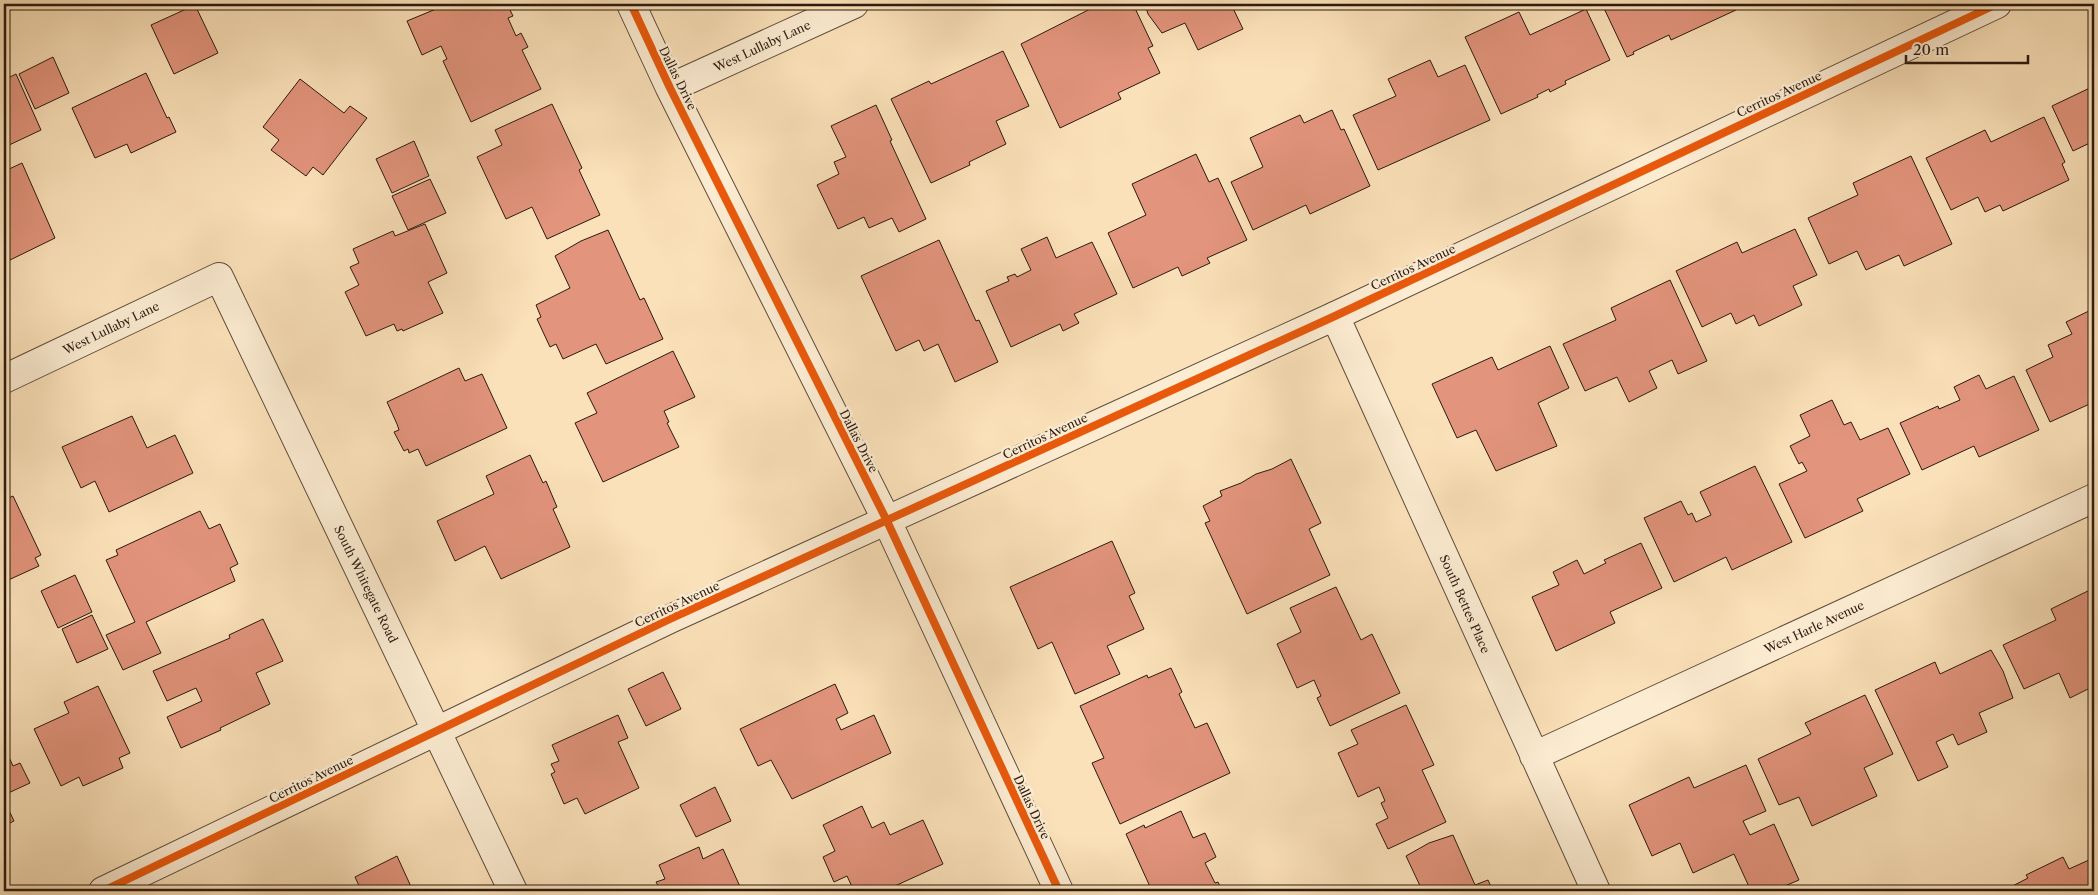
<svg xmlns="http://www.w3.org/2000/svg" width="2098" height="895" font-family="'Libre Caslon Text',serif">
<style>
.building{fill:#e2947c;stroke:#2b1a10}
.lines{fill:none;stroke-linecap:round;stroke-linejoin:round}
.minor-casing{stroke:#5f4c3a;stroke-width:30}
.tertiary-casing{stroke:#5f4c3a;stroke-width:30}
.minor{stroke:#fcecd2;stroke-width:28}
.tertiary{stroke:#fcecd2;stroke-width:28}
.cycleway-casing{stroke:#fcecd2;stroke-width:11}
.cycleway{stroke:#e8590c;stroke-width:8}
.labels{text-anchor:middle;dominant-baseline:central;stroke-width:5;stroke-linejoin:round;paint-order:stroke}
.street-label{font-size:12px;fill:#2b1a10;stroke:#fcecd2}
</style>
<rect width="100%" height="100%" fill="#fbe1b9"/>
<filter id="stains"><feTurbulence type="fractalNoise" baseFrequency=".004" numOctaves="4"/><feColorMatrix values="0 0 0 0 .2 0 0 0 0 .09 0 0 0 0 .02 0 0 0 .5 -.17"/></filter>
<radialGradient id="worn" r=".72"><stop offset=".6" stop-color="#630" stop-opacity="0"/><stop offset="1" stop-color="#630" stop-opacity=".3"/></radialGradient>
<path class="building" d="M4,4H23L4,13Z
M448,4H507L513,16L508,18L516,36L521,33L528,47L522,50L541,89L471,122L443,61L447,59L441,46L422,55L407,21Z
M1100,4H1133L1153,46L1148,48L1160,73L1118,93L1121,99L1060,128L1021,44Z
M1145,4H1231L1243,29L1198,50L1185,23L1162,33L1148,14Z
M1602,4H1733L1736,10L1671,40L1669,35L1633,52L1634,54L1627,57Z
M1744,4H1756L1746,8Z
M195,5L218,53L174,74L151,25Z
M1586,9L1610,60L1565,81L1566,84L1550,92L1549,89L1537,95L1538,97L1501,114L1465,37L1519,12L1530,35Z
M1003,51L1029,106L996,121L1006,144L969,162L970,165L931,183L891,99L929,81L931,84Z
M53,57L69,93L35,109L19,74Z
M1430,60L1438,77L1465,65L1490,120L1378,170L1353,115L1396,96L1388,79Z
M146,73L167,118L169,117L176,132L131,153L127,144L95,158L72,108Z
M16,74L41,130L7,146L4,139V80Z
M300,79L344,113L350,106L367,118L323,175L313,167L306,176L271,150L279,140L263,127Z
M2094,86V141L2073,151L2052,106Z
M552,104L582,168L579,170L600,215L547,239L532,207L506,219L477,157L502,145L495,130Z
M876,105L892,140L890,141L926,219L899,232L892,218L869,228L864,217L838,229L817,185L839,174L834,162L846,157L831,126Z
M1332,110L1341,130L1344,129L1370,186L1310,214L1306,205L1253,230L1231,182L1263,167L1250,138L1300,115L1304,123Z
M2044,117L2065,162L2062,164L2069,180L2003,211L2000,205L1985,212L1978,197L1951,210L1926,158L1985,130L1991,142Z
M414,141L429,176L392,193L376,159Z
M1196,154L1209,182L1218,178L1247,240L1207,258L1210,263L1182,276L1178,267L1133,288L1108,233L1146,215L1132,184Z
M1911,156L1952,244L1904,266L1899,255L1866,270L1857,251L1829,264L1808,218L1858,195L1853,183Z
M22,163L55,238L8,261L4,253V164L7,170Z
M430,179L446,213L408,230L392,196Z
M425,224L447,273L428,282L443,313L403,331L402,329L397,331L394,324L366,336L345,292L359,285L350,267L359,263L353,249L393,231L395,236Z
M1795,229L1817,275L1793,286L1802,305L1759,326L1754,315L1736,324L1731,313L1702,327L1676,271L1737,242L1742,253Z
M608,230L640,300L644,298L663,339L606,364L596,344L563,359L556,344L550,347L537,319L541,317L536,305L570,288L555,256L581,241Z
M1047,237L1056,258L1092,242L1117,294L1074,314L1079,323L1063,331L1060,324L1011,347L986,291L1009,281L1007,277L1015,274L1017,277L1031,270L1021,249Z
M939,240L976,321L979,320L998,362L955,382L938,344L924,351L919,340L896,351L861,276Z
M1670,280L1707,361L1678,374L1672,360L1649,371L1657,388L1629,402L1617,377L1585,391L1563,344L1616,320L1611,308Z
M2091,310L2094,317V402L2050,422L2026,370L2053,357L2048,345L2072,334L2066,322Z
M1550,346L1569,388L1538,403L1557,446L1496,471L1476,430L1457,438L1432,384L1492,357L1498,370Z
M673,351L695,397L664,411L669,422L667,423L679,447L603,482L575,423L597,413L587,393Z
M459,368L465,381L482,374L507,428L426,466L418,449L409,453L408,449L404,451L394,432L399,430L397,424L387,402Z
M1979,375L1986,389L2014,376L2039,430L1979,457L1974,446L1922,470L1900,423L1938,406L1939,409L1960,400L1954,387Z
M1832,400L1844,425L1851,422L1860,440L1888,428L1910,474L1857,499L1863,511L1805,538L1779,484L1807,471L1802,462L1799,464L1790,446L1810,436L1800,415Z
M132,416L147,448L175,435L193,473L109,512L95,481L81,488L62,447Z
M530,455L543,483L546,481L557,507L553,509L570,547L501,579L485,546L455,561L437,521L494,494L486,476Z
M1291,459L1321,523L1309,529L1330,575L1247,614L1205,523L1210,521L1203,506L1222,496L1220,491L1241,483L1256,474L1272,469Z
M1755,466L1792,542L1732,570L1726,557L1674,582L1644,518L1681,501L1688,515L1692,513L1696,522L1711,515L1700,492Z
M13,496L41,555L35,558L39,566L4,582V500Z
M200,511L209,529L220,524L238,564L230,568L235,581L146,622L161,653L123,670L106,635L135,622L106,560L118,555L116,550Z
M1112,541L1135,593L1129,596L1144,629L1107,646L1120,674L1075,694L1052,642L1038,649L1010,587Z
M1641,543L1662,588L1610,612L1615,623L1556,651L1532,597L1559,585L1553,572L1577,560L1584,574L1606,563L1604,560Z
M75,575L92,612L58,628L41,591Z
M1336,587L1361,640L1372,634L1400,693L1330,726L1317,698L1321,696L1314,680L1297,688L1277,644L1301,632L1290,608Z
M2094,588V686L2070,698L2059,673L2024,689L2003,645L2056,620L2051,609Z
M92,615L108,649L77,663L62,629Z
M263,619L283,661L256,673L270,704L220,728L221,730L181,748L167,717L202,701L196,688L167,701L153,671L230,638L229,635Z
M1991,650L2003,671L2013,698L1979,713L1987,732L1958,745L1953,734L1936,742L1948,767L1918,781L1875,690L1935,662L1940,674Z
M1171,668L1182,692L1179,694L1195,728L1207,723L1230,773L1120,824L1092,763L1104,758L1080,706L1147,675L1148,678Z
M663,672L681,709L646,726L628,689Z
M835,684L848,713L836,719L841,730L874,715L891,753L792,799L771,760L758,766L740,729Z
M98,686L130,753L119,758L123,768L83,786L79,777L61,786L34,729L69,713L64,702Z
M1865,695L1893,754L1864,768L1877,796L1812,826L1799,797L1779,805L1758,759L1811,734L1805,723Z
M1406,705L1434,765L1422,770L1446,822L1388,849L1376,824L1388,818L1381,803L1385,801L1379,787L1358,797L1338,753L1358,744L1351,730Z
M618,715L628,738L618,742L639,788L585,814L577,798L564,804L551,774L555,772L551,764L559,761L552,745Z
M4,746L13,766L20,763L30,783L4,795Z
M1746,765L1766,811L1743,821L1750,835L1774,824L1799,880L1773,891H1751L1734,854L1693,873L1680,843L1652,856L1629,805L1689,777L1694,788Z
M715,787L731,821L696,837L680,805Z
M4,800L14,821L4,826Z
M862,806L872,828L884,822L890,835L923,820L943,864L884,891H854L847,876L834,882L823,857L835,851L823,825Z
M1181,811L1193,838L1205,833L1216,857L1205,863L1215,883L1218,882L1222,891H1167L1165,889L1160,891H1152L1126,834L1144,825L1145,828Z
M1453,835L1475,885L1488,880L1493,891H1419L1422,890L1406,856L1429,843Z
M699,847L703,859L723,849L742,891H661L656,882L665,879L659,865Z
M397,856L413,891H358L361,890L355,877Z
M2063,857L2069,869L2089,860L2094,871V891H2003L2028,878L2026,875Z
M1950,886L1952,891H1939Z"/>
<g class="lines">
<defs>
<path id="minor" d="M631,4L670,88L887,521L1059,891
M670,88L854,4
M1335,316L1596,891
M4,379L219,277L513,891
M1534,756L2094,498"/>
<path id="tertiary" d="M103,891L670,619L1335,316L1997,4"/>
</defs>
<use href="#minor" class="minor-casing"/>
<use href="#tertiary" class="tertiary-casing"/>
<use href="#minor" class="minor"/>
<use href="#tertiary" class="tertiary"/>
<defs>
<path id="cycleway" d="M631,4L670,88L887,521L1059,891
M103,891L670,619L1335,316L1997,4"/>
</defs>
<use href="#cycleway" class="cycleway-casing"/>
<use href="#cycleway" class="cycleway"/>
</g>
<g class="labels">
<g class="street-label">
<text transform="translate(762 46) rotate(-25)">West Lullaby Lane</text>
<text transform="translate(678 78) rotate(64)">Dallas Drive</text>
<text transform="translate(1779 94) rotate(-25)">Cerritos Avenue</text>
<text transform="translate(1413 267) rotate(-25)">Cerritos Avenue</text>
<text transform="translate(111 328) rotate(-26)">West Lullaby Lane</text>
<text transform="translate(1045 436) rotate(-25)">Cerritos Avenue</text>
<text transform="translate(859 441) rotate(63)">Dallas Drive</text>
<text transform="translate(366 584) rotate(64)">South Whitegate Road</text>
<text transform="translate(677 604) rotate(-25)">Cerritos Avenue</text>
<text transform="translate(1465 604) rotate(66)">South Bettes Place</text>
<text transform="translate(1814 627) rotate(-25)">West Harle Avenue</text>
<text transform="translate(311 779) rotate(-26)">Cerritos Avenue</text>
<text transform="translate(1032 807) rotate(65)">Dallas Drive</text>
</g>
</g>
<rect width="2098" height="895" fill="none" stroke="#fbe1b9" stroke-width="20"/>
<rect x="5" y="5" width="2088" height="885" fill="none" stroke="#2b1a10" stroke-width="2.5"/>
<rect x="10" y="10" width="2078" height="875" fill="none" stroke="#2b1a10"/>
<path d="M1906 55v8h122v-8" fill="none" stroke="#2b1a10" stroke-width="2.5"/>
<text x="1913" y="55" font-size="15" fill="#2b1a10" stroke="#fcecd2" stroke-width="4" paint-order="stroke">20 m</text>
<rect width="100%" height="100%" filter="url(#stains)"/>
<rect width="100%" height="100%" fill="url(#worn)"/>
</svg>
